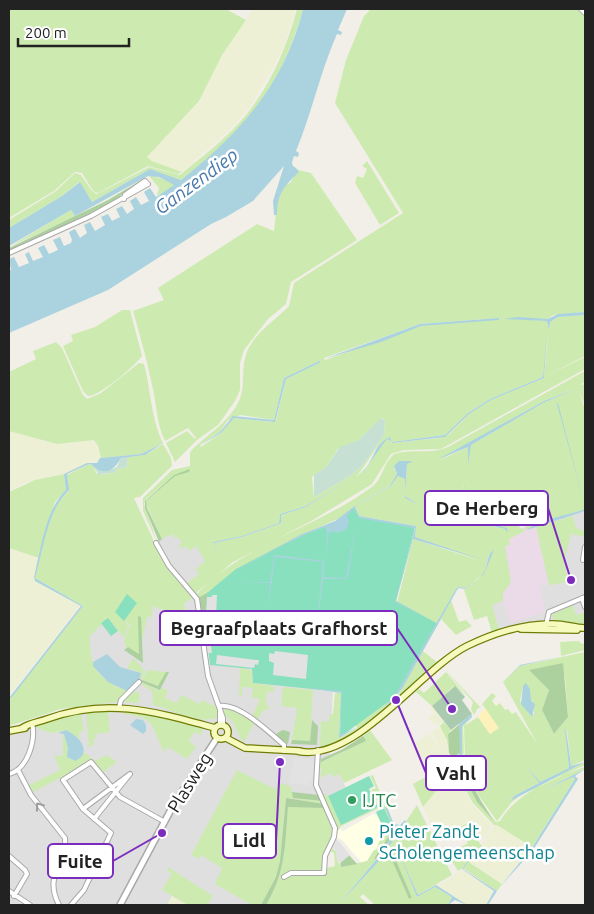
<svg xmlns="http://www.w3.org/2000/svg" width="594" height="914" font-family="Ubuntu,sans-serif">
<style>
.residential{fill:#e0dfdf}
.industrial{fill:#ebdbe8}
.education{fill:#ffffe5}
.farmland{fill:#eef0d5}
.grass{fill:#cdebb0;fill-rule:evenodd}
.forest{fill:#add19e}
.wetland{fill:#c6e0d4}
.sand{fill:#fff1ba}
.cemetery{fill:#aacbaf}
.pitch{fill:#88e0be}
.parking{fill:#e2e2e2}
.water{fill:#aad3df}
.lines{fill:none;stroke-linecap:round;stroke-linejoin:round}
.minor-casing{stroke:#a9a9a9;stroke-width:6}
.tertiary-casing{stroke:#a9a9a9;stroke-width:8}
.secondary-casing{stroke:#707d05;stroke-width:8}
.minor{stroke:#fff;stroke-width:4}
.tertiary{stroke:#fff;stroke-width:5}
.secondary{stroke:#f7fabf;stroke-width:5.5}
.oneway{stroke:#9c9c9c}
.leisure-dot{fill:#2e9e5b;stroke:#fff;stroke-width:2}
.culture-dot{fill:#0f9aa8;stroke:#fff;stroke-width:2}
.labels{text-anchor:middle;dominant-baseline:central;stroke-width:5;stroke-linejoin:round;paint-order:stroke}
.street-label{font-size:18px;fill:#222;stroke:#fff}
.leisure-label{font-size:18px;fill:#27864d;stroke:#fff;text-anchor:start}
.culture-label{font-size:18px;fill:#0d838f;stroke:#fff;text-anchor:start}
.water-label{font-size:19px;font-style:italic;fill:#4a7aab;stroke:#fff}
.leader{fill:none;stroke:#7b2cbf;stroke-width:2}
.callout-dot{fill:#7b2cbf;stroke:#fff;stroke-width:2}
.callout{fill:#fff;stroke:#7b2cbf;stroke-width:2}
.callout-label{font-size:19px;text-anchor:middle;font-weight:bold;fill:#222}
</style>
<rect width="100%" height="100%" fill="#f2efe9"/>
<path class="residential" d="M585,506V624L538,622L496,631L473,552L529,525Z
M188,522L213,565L189,583L202,599L209,663L254,668L333,689L330,755L346,788L321,801L287,905H9V735L77,714L96,713L88,663L86,620L165,569L152,543Z"/>
<path class="industrial" d="M536,525L550,584L540,586L545,612L511,623L503,601V542Z"/>
<path class="education" d="M373,814L377,815L381,824V840L376,851L374,850L367,861L361,862L342,840L337,838L338,830L341,829L343,831Z"/>
<path class="farmland" d="M253,9H296L283,49L252,104L233,127L182,172L152,161L147,157L199,101L222,55Z
M9,431L57,444L94,440L101,457L100,461L87,463L64,474L55,475L22,484L9,492Z
M9,548L39,558L35,581L81,605L9,696Z
M432,706L444,722L437,726L428,718L434,713L430,708Z
M440,726L447,740L449,753L456,757L451,764L442,753L432,732Z
M430,733L447,762L433,771L427,767L412,745Z
M456,773L470,801L492,825L485,837L478,841L464,825L438,839L423,807L446,779Z
M497,824L532,847L502,884L470,863L494,825Z
M462,870L493,890L486,905H467L437,886Z
M172,896L188,905H167Z"/>
<path class="grass" d="M9,9H226L246,20L222,55L199,101L147,157L152,161L182,172L178,174L148,166L98,193L93,191L82,173L75,172L54,191L9,218Z
M297,9H303C292,50 272,92 244,125C227,144 206,160 186,176L181,180L150,169L92,202L79,182L62,196L9,228V220L56,191L75,173L81,175L92,191L97,194L149,167L180,175C200,158 221,143 238,124C268,92 286,50 297,9Z
M371,9H579L585,14V312L553,315L548,319L503,318L547,321L549,330L550,322L558,317L585,315V356L548,375L585,357V369L441,449L404,450L391,454L372,484L313,520L233,562L196,593L187,583L199,574L196,569L205,561L196,546L189,551L186,546L181,549L179,545L182,543L178,537L175,538L172,534L162,539L146,504V501L179,471L146,499L144,504L157,542L143,511V498L172,470L190,466V452C208,433 225,426 238,403C246,388 241,373 245,358C251,334 274,322 289,306L294,283L403,213L335,103L346,60L364,16ZM499,318L421,326L325,360L324,358L420,324ZM548,333L544,378L491,400L469,414L449,434L440,438L391,443L389,438L385,440L364,471L354,478C368,467 374,443 390,437L392,442L445,435L468,413L490,399L543,377ZM319,361L320,362L286,379L276,420L273,422L234,418L221,433L201,447L200,445L220,432L228,420L240,415L274,420L284,378ZM382,418L385,421L384,435L362,466L350,476L314,497L312,477L326,467L338,449L359,440ZM350,480L306,507L281,515V523L279,524L242,537L214,543L217,556L213,542L242,536L279,523L280,514L306,506Z
M367,161L399,213L380,225L355,183L357,176L363,178L367,169L362,166Z
M298,170L311,173L357,240L291,282L286,304L268,319L244,350L240,363V390L235,401L218,425L197,440L175,462L166,443L187,431L195,439L196,438L188,428L165,441C156,423 157,405 152,385C147,360 140,336 133,311L164,300L158,288L257,224L274,231L277,203L285,185L290,183Z
M151,175L171,182L174,185L166,192L157,195L159,188L149,176Z
M71,210L75,216L9,247Z
M122,310H130L142,356C135,366 100,396 88,396L83,391L63,346L73,341L71,335L95,327Z
M56,342L62,348L83,395L87,399L101,393L139,363L144,364C151,390 151,419 163,443L141,454L101,458L98,446L94,440L57,444L9,431V372L36,359L33,351Z
M585,371V382L580,385L585,384V405L579,391L585,409V509C567,516 543,518 527,530L521,506L516,507L517,525L525,531L497,545L509,539L510,545L505,546L511,582L503,594V601L492,605L499,630L492,633L487,616L474,620L464,590L484,574L493,550L488,557L484,573L466,588L459,587L456,589L422,649L385,707L398,695L423,651L438,663C406,691 362,739 320,748L321,721L329,722L330,714H333L335,692L341,693L339,738L357,728L342,692L338,688L371,711L224,581L198,598L196,595C243,543 318,528 373,486C383,478 383,463 394,454C412,448 430,455 448,447ZM575,389L545,402L471,445L468,466V447L438,461L546,400ZM412,460L407,464L405,496L421,506L405,498V479L398,476L391,486L355,506L359,516L416,526L415,537L482,561L413,539L397,603L287,542L346,515L356,505L391,485L397,474L394,468ZM464,483L460,516L508,530L458,517Z
M163,444L171,458L172,466L140,497L134,498L163,561L194,596L184,604L188,618L174,620L175,634L161,635L164,610L153,606L151,617H147L141,645V617L139,616V652L137,655L126,647L124,641L130,625L125,620L128,626L124,638L108,618L90,636C90,664 93,673 119,688L138,671L127,668L133,658L143,669V676L139,681L118,702L61,709L9,726V698L12,696L83,606L35,578C43,553 47,508 68,492L67,475L89,464L94,466L96,473L101,475L116,472L117,469L127,467L128,457L145,455Z
M64,474L66,490L55,502L39,558L9,548V492L35,480Z
M573,516L576,528L585,531V537L571,534L564,562L568,582L549,585L536,527Z
M451,600L459,622L466,620L472,626L456,635L441,619Z
M573,605L576,615L583,613L585,616V627C574,625 556,626 551,615Z
M579,641L580,643L585,644V650L561,656L560,642Z
M585,652V760L571,766L567,730H565L569,768L540,782L526,766L539,783L514,796L510,800L585,762V765L521,795L512,802L497,821L479,796L461,762L465,754L464,726L478,717L490,734L485,708L482,704L492,693L496,696L492,701L496,706L500,703L505,710L508,709L512,714L516,712L538,745L503,682L520,666ZM529,670L565,677L568,717L554,734L542,710L549,690ZM523,686L531,701L533,702L534,714L531,716L520,701Z
M443,667L481,708H478L474,715L471,709L473,702Z
M240,668L251,670L253,683L274,686L273,693L267,691L266,705L271,707L262,712L258,719L252,717L260,699L251,697L253,688L242,687V696L239,695Z
M147,670L166,672L160,686L142,680Z
M446,672L466,696L454,686L432,706L416,692L419,689L424,693Z
M141,682L158,690L162,688L168,691L165,698L177,703L181,695L200,704L202,700L217,707L218,717C201,726 171,709 153,705L152,691L139,683Z
M283,687L313,690L310,741L292,740L297,708L281,706Z
M132,691L140,693L139,703L121,702Z
M228,706L255,722L244,742C237,736 238,730 233,723C229,717 225,718 223,710Z
M116,710L117,712L108,713L110,732L95,734L96,738L93,739L94,744L89,748L86,713Z
M123,710L176,719L202,729V735L194,732L189,741L196,747L187,759L168,747L164,752C150,725 157,718 124,714Z
M81,713L84,731L79,732L80,739L66,730L51,733L34,727L67,715Z
M472,714V717L463,727L464,753L460,760L462,766L459,768L477,802L496,822L500,821C518,792 553,778 585,767V769L544,790L573,777L575,779L532,847L497,825H494L473,803L451,764L462,755V726Z
M444,722L451,730L448,734L449,753L447,740L440,726Z
M370,730L392,760L344,783L339,774L333,777L330,773L321,778V768H318L320,759L322,762L365,741L363,736Z
M63,732L68,748L67,756L71,760L82,756L84,752L95,761L107,755L117,762L101,774L93,762L80,766L61,780L59,778L34,792L32,788L29,790L27,786L60,770L54,755L63,756Z
M449,764L456,773L446,779L423,807L413,784Z
M237,770L275,789L279,783L291,786L293,798L323,801C326,810 334,822 333,832C332,845 323,853 323,867L319,872H293L282,878L284,879L294,874H325V862L327,868L335,866L334,853L329,850L330,848L336,851L337,860L341,867L367,861L374,850H376L381,837L380,824L383,827L390,823L384,808H379L341,826L338,831L322,794L328,796L341,824L378,807L371,790L376,788L370,776L373,775L394,828L375,857L376,860L340,903L379,861L417,805L452,875L418,895L396,846L417,897L435,887L452,897L448,905H375L363,894L360,897L369,905H266C286,872 285,844 288,806L323,808V804L289,798H286L285,803L280,860L276,877L261,905H252L215,884L222,868L201,855L199,859L191,855ZM391,857H394L412,898L409,899Z
M465,824L482,846L470,863L502,884L497,891L463,868L458,871L449,857V854L468,843L460,829L438,841Z
M168,867L213,896L207,905H188L162,890L172,874L167,870Z"/>
<path class="forest" d="M148,176L120,196V199L9,252V248L108,200Z
M190,469L189,472L175,476L146,501L147,508L162,539L159,542L145,508V501L174,475Z
M218,586L206,612L205,642L198,598Z
M138,616L141,617L143,663L124,650L128,647L139,654Z
M563,663L568,717L554,734L542,710L549,690L529,670Z
M166,672H169L160,690L141,682L142,680L158,686Z
M312,720L318,726L317,745L291,744L292,740L310,741Z
M460,724V753L453,757L449,753L448,734Z
M283,730L290,732L288,744L276,736L277,733Z
M363,736L366,741L321,762V759L343,749Z
M462,766L481,801L494,821L477,802L459,768Z
M292,792L319,795L323,801L293,798Z
M286,798L324,804L323,808L288,807C285,844 286,872 266,905H261L276,877L280,861Z
M394,828L395,833L375,860V857Z
M349,855L357,864L341,867L340,863Z
M394,856L412,898L409,899L391,858Z"/>
<path class="wetland" d="M381,418L385,421L384,435L362,466L350,476L314,497V475L326,467L340,447L359,440Z
M128,457L127,467L117,469L116,472L99,475L94,467C102,468 103,473 117,467L121,458Z"/>
<path class="sand" d="M485,708L499,728L490,734L478,717Z"/>
<path class="cemetery" d="M455,686L465,697L462,700L472,714L451,730L432,706Z"/>
<path class="pitch" d="M354,507L359,517L415,527L396,601L438,624L395,697L340,737L341,692L253,683L252,669L210,665L205,627L207,593L236,569L301,535L339,522Z
M127,594L137,603L124,621L115,612Z
M108,618L118,631L111,636L101,623Z
M369,776L374,786L369,789L378,807L341,825L328,796Z
M384,808L391,823L383,827L376,812Z"/>
<path class="parking" d="M212,595H217L215,639H210L212,653H208L205,634L206,612L207,597H212Z
M275,651L308,655L306,679L273,675L274,663L269,661V653L274,654Z
M217,655L256,660H259L258,665L255,664L254,668L216,664Z
M294,757L315,760L313,782H309V786L289,783Z
M336,838L350,855L340,863L337,860L336,851L331,848Z"/>
<path class="water" d="M303,9H347L338,30L342,32L341,35L337,34C320,72 312,113 296,151L299,153L298,157L294,156C289,169 295,164 299,172C285,185 277,194 277,215H274L273,201L284,166L253,201L226,217L211,224L108,290L9,333V271L11,270L9,259L14,257L19,267L29,263L25,254L29,252L33,261L43,257L38,248L44,245L49,254L58,250L53,240L60,237L64,246L71,243L72,240L69,232L75,229L80,238L87,233L84,225L90,222L95,231L105,225L101,217L108,214L112,221L120,217L116,209L122,206L127,214L134,209L130,201L136,197L141,205L149,201L144,192L150,188L156,197L174,185L159,177L148,176L75,216L71,210L9,246V228L62,196L80,182L92,202L150,169L181,180L186,176C243,130 285,82 303,9Z
M585,312V315L558,317L550,322L549,330L547,321L503,319L518,317L548,319L558,314Z
M499,318V320L421,326L381,342L324,359L420,324Z
M547,333L544,378L491,400L469,414L445,437L392,443L389,439L386,440L364,471L353,478C355,476 360,474 363,471C374,461 374,443 390,437L392,442L445,435L468,413L490,399L543,377Z
M319,361L321,362L286,379L275,422L234,418L221,433L199,446L220,432L233,416L274,420L284,378Z
M576,389L545,402L471,445L468,466V447L437,460L546,400Z
M558,403L584,503L557,404Z
M163,443L145,455L121,458C117,465 110,475 99,470C94,468 94,465 89,464L67,474L69,490C46,512 44,549 35,578L83,606L12,697L9,698L81,606L35,581L34,577C41,549 45,510 66,490L64,474L87,463H97L100,458L141,454Z
M399,461H413L407,464L405,496L421,506L405,498V479L398,476L391,486L355,506L359,516L416,526L415,537L483,560L413,539L396,601L433,621L395,602L415,528L359,518L354,508L347,516L349,523C346,534 338,532 329,532L326,554L327,531L325,527C292,538 262,558 231,573L300,535L335,521L356,505L390,486L397,474L394,466Z
M350,480L306,507L281,515V523L279,524L242,537L214,543L217,556L213,542L242,536L279,523L280,514L306,506Z
M465,483L460,516L507,528L508,533L505,529L458,517Z
M585,509V511L527,530C542,518 567,516 585,509Z
M356,523L348,578L346,579H323L315,643L323,562L275,557L268,609L270,583L233,582H270L274,556L276,555L324,561L325,556L323,577L346,578Z
M494,550L484,574L465,589L459,588L457,590L403,687L393,701L384,707L395,695L456,589L459,587L466,588C471,583 481,578 484,572C489,564 486,556 494,550Z
M107,654L120,667L141,673L139,681L127,691L108,682L93,666V662Z
M558,657L520,666L503,682L520,665Z
M526,683L530,689L531,701L535,704L532,717L521,704L523,686Z
M308,688L342,691L340,735L357,727L339,738L341,693Z
M471,714L472,717L462,726V754L452,764L460,753L459,724Z
M136,719L143,720L146,725V731L143,734L130,725Z
M566,729L571,766L585,762L510,801L514,796L539,783L526,766L540,782L569,768L565,730Z
M66,730C76,735 88,745 82,756L76,761L67,757L68,748L64,734L58,733Z
M585,769L575,776L578,779L533,850L500,887L533,846L575,779L573,777L544,790Z
M385,807H387L394,824L400,825L405,820L406,822L379,861L340,903L376,860L395,833Z
M396,846L418,895L436,885L467,905L455,900L448,905L452,897L435,887L417,897Z
M479,846L463,869L497,891L488,905H486L494,891L462,869Z"/>
<g class="lines">
<defs>
<path id="minor" d="M581,9L585,13
M124,199L125,195L145,181L148,184
M9,253L91,216L148,184
M156,543L169,566L197,599L208,676L223,718V725
M585,547L583,560H585
M582,598L585,607
M546,625L549,612L585,597
M219,706C238,702 269,732 284,745V751
M119,708L121,700L139,682
M220,725V712
M18,770L31,795L65,838C67,865 43,874 59,905
M9,774C28,769 36,740 32,723
M83,809L130,774L94,819
M9,856L25,870L27,874L14,896
M284,877L291,873H324L325,856L334,837L335,828L316,785L318,750
M9,891L30,905
M71,905L84,890L111,833L83,809L63,780L91,762L120,797L165,822"/>
<path id="tertiary" d="M120,905L174,804L217,738"/>
<path id="secondary" d="M521,629L577,630
M214 732a7 7 0 1 1 14 0a7 7 0 1 1-14 0Z
M22,728C30,723 39,722 47,719C108,697 156,712 215,728
M9,731L25,728
M226,738L245,748L300,751
M297,751C355,764 418,671 467,646C494,633 525,623 555,624C565,624 575,628 585,628"/>
</defs>
<use href="#minor" class="minor-casing"/>
<use href="#tertiary" class="tertiary-casing"/>
<use href="#secondary" class="secondary-casing"/>
<use href="#minor" class="minor"/>
<use href="#tertiary" class="tertiary"/>
<use href="#secondary" class="secondary"/>
</g>
<defs><path id="oneway-chevron" d="M-2-3.5L2.5 0L-2 3.5" fill="none" stroke-width="1.6" stroke-linecap="round" stroke-linejoin="round" transform="scale(1.25)"/></defs>
<use class="oneway" href="#oneway-chevron" transform="translate(39 806) rotate(-127)"/>
<circle class="leisure-dot" cx="352" cy="800" r="5"/>
<circle class="culture-dot" cx="369" cy="841" r="5"/>
<g class="labels">
<g class="street-label">
<text transform="translate(189 782) rotate(-58)">Plasweg</text>
</g>
<g class="leisure-label">
<text x="362" y="800">IJTC</text>
</g>
<g class="culture-label">
<text x="379" y="831">Pieter Zandt<tspan x="379" dy="21">Scholengemeenschap</tspan></text>
</g>
<g class="water-label">
<text transform="translate(196 181) rotate(-36)">Ganzendiep</text>
</g>
</g>
<path class="leader" d="M571 580L548 508M452 709L397 628M396 700L426 773M280 762L276 841M162 833L113 861"/>
<g class="callout-dot">
<circle cx="571" cy="580" r="5"/>
<circle cx="452" cy="709" r="5"/>
<circle cx="396" cy="700" r="5"/>
<circle cx="280" cy="762" r="5"/>
<circle cx="162" cy="833" r="5"/>
</g>
<g class="callout">
<rect x="425" y="491" width="123" height="34" rx="5"/>
<rect x="160" y="611" width="237" height="34" rx="5"/>
<rect x="426" y="756" width="60" height="34" rx="5"/>
<rect x="223" y="824" width="53" height="34" rx="5"/>
<rect x="48" y="844" width="65" height="34" rx="5"/>
</g>
<g class="callout-label">
<text x="487" y="515">De Herberg</text>
<text x="279" y="635">Begraafplaats Grafhorst</text>
<text x="456" y="780">Vahl</text>
<text x="249" y="847">Lidl</text>
<text x="80" y="868">Fuite</text>
</g>
<rect width="594" height="914" fill="none" stroke="#222222" stroke-width="20"/>
<path d="M18 38v8h111v-8" fill="none" stroke="#222222" stroke-width="2.5"/>
<text x="25" y="38" font-size="15" fill="#222222" stroke="#ffffff" stroke-width="4" paint-order="stroke">200 m</text>
</svg>
